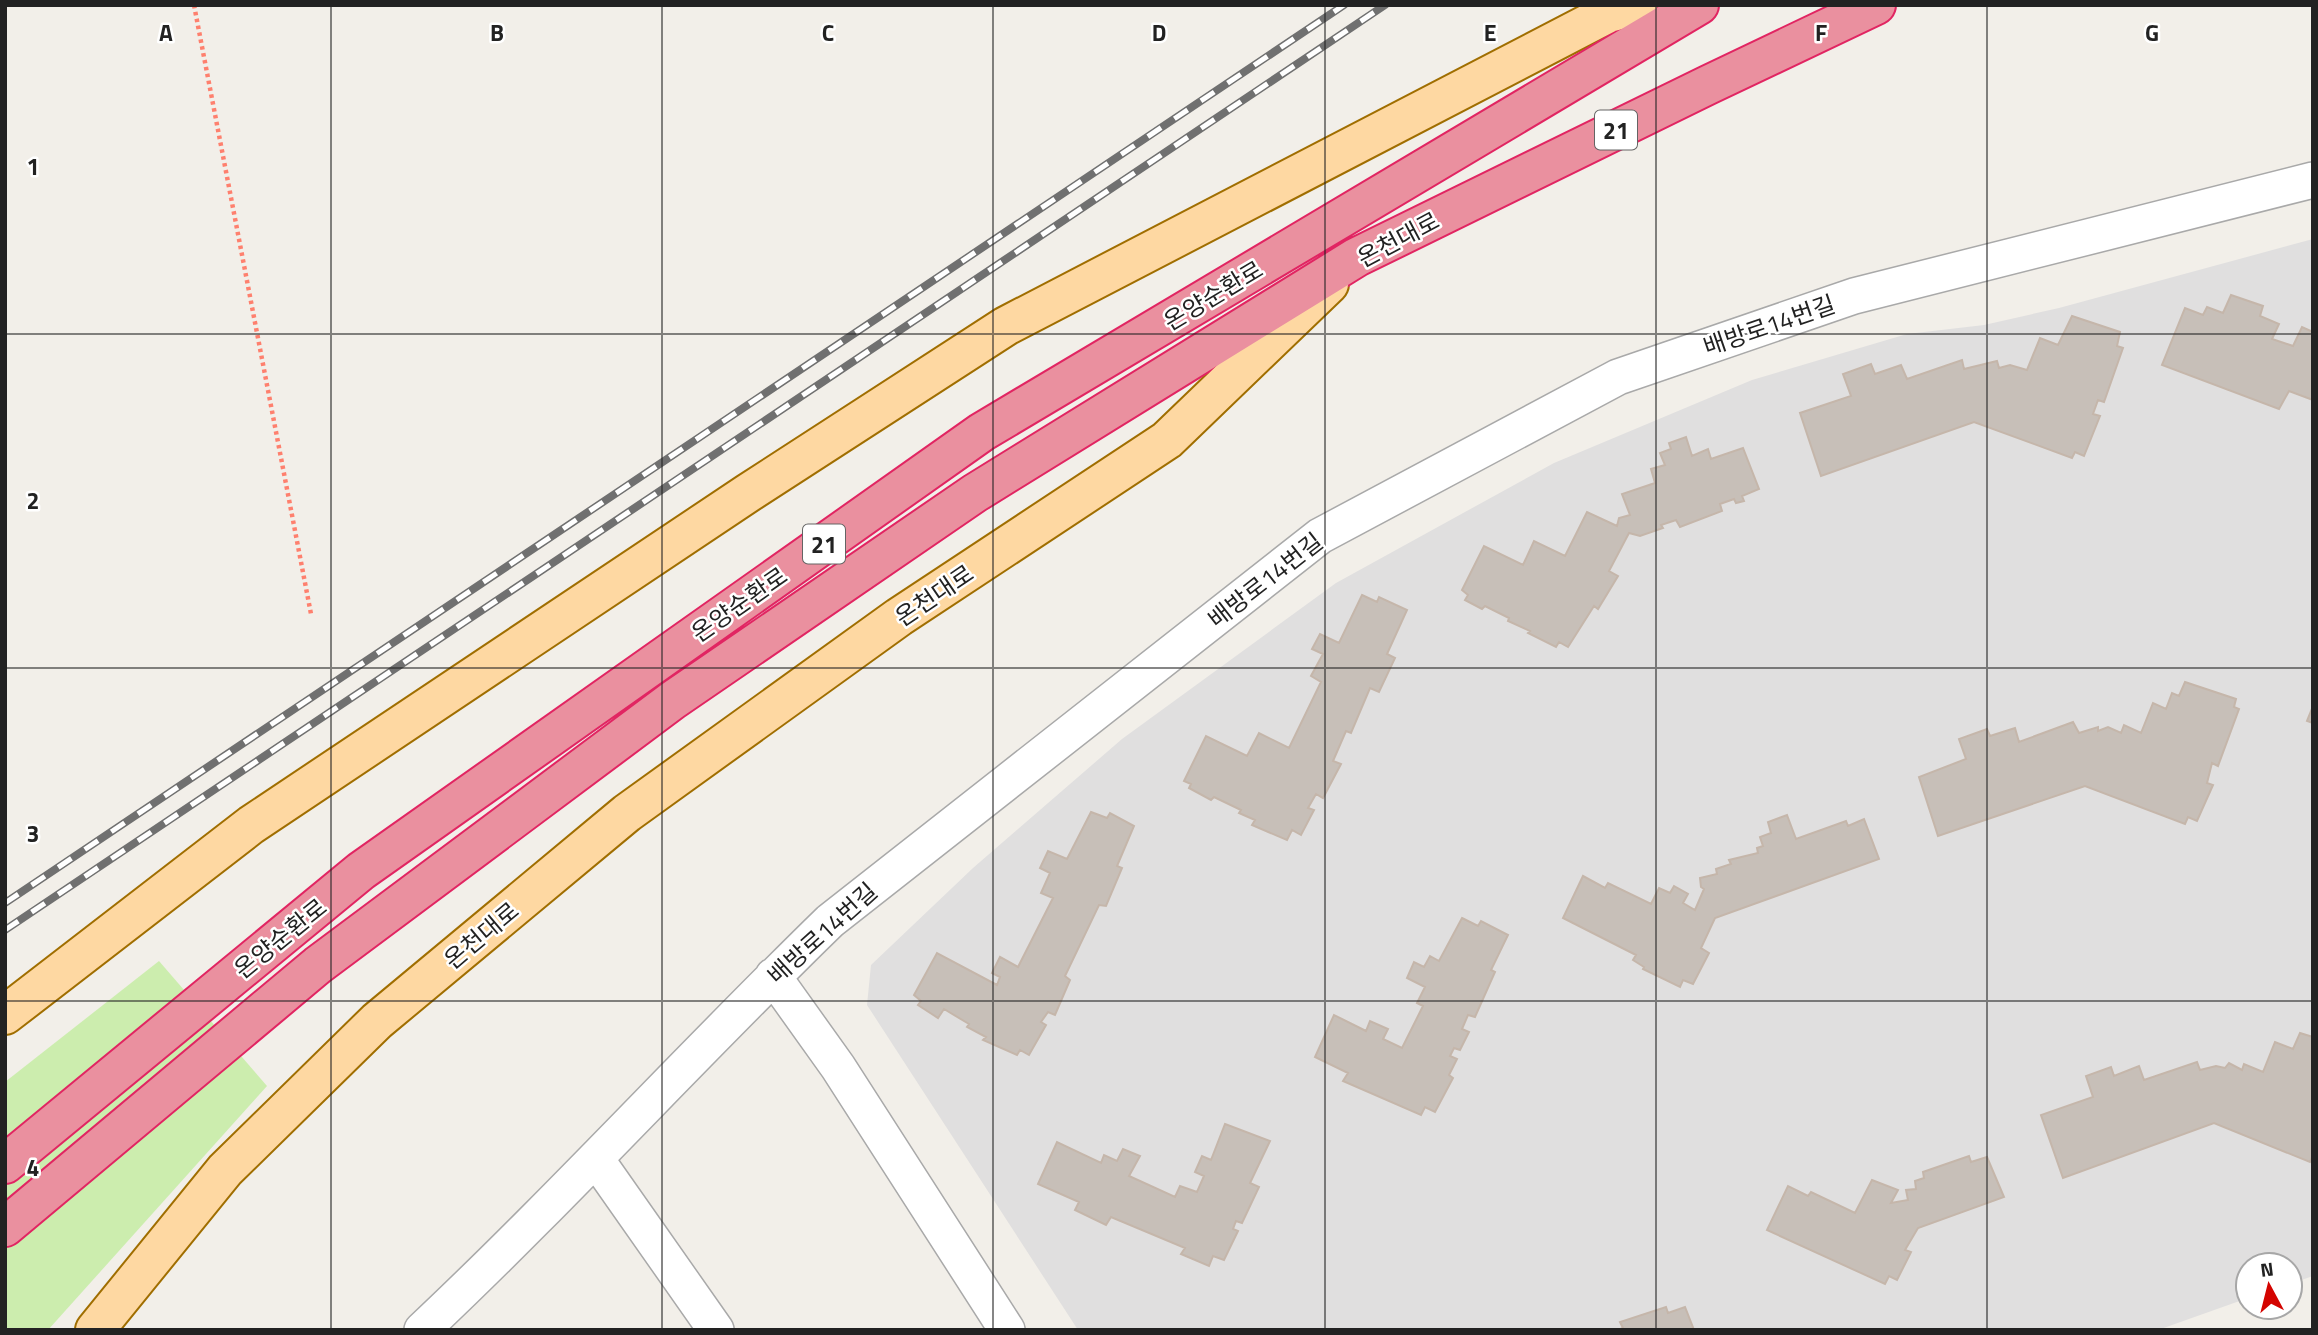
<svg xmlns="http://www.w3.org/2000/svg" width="2318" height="1335" font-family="'Titillium Web','Noto Sans KR',sans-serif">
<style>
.residential{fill:#e0dfdf}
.grass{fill:#ccedae}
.building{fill:#c7bfb8;stroke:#c5b6aa;stroke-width:2}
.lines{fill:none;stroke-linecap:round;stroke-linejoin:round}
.street-casing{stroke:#a9a9a9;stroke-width:38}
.primary-casing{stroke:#a06e00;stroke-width:42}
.highway-casing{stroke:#e12562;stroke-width:42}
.path{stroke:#fe806e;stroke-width:4.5;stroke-dasharray:3.5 3.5;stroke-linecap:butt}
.street{stroke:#fff;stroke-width:35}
.primary{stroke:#fed8a2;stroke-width:38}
.highway{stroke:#ea909f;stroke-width:38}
.rail-casing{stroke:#707070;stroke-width:8}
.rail{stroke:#fff;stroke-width:5;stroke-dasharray:16;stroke-linecap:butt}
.grid{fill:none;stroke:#222;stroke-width:2;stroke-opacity:0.55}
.labels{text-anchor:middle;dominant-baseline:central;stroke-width:5;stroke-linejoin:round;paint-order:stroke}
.shield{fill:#fff;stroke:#646464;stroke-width:2}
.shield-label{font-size:23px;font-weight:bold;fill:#222}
.street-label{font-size:24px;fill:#222;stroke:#fff}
.grid-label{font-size:23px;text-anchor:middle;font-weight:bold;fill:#222;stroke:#fff;stroke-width:5;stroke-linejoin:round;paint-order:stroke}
</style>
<rect width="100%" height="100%" fill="#f2efe9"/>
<path class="residential" d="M2313,239V1276L2290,1284V1265H2248V1298L2158,1330H1078L867,1005L871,965L973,868L1122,739L1336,583L1554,463L1752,380L1907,334L1984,325L2059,308Z"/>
<path class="grass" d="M159,961L267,1086L48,1330H5V1082Z"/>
<path class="building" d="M2231,295L2263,306L2260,316L2279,324L2272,339L2293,346L2302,327L2313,332V400L2289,391L2279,409L2162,365L2185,308L2203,315L2207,307L2223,313Z
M2072,316L2120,332L2117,346L2123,348L2104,402L2098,400L2093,414L2100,416L2084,456L2075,452L2072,458L1974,422L1821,476L1800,413L1851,396L1843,374L1871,364L1875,374L1901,365L1907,379L1962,360L1964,369L1997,361L1999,368L2010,365L2027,370L2040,338L2058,345Z
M1686,437L1692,456L1708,449L1711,459L1743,448L1759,489L1742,496L1744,501L1736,503L1734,499L1720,504L1722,511L1680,527L1676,520L1661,525L1663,528L1640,536L1629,533L1609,571L1618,576L1598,609L1594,606L1568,647L1559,642L1556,647L1528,633L1530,631L1508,621L1509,618L1485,606L1482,609L1465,600L1468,595L1462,590L1484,546L1523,565L1534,541L1565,556L1587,512L1617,526L1619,518L1630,515L1622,494L1655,483L1651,469L1665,465L1660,453L1671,449L1669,443Z
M1362,595L1377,602L1379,597L1407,610L1387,654L1395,658L1379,692L1370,688L1351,733L1346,731L1333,761L1341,764L1323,798L1316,794L1308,808L1314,810L1301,835L1292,830L1287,840L1252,825L1255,820L1239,813L1241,810L1214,797L1211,800L1189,788L1191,784L1184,781L1206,736L1247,756L1259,733L1289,748L1321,682L1311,676L1323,654L1312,649L1320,634L1339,643Z
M2185,682L2236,699L2234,707L2239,709L2218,766L2212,763L2207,783L2213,785L2197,821L2188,817L2185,824L2085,786L1938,836L1919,777L1966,759L1959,739L1987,729L1990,736L2015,728L2019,742L2073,722L2079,733L2098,727V731L2108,727L2121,733L2124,725L2141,733L2153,703L2166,709L2172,693L2179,696Z
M2313,706V723L2307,721Z
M1091,812L1107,818L1110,813L1134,826L1117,866L1122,868L1106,906L1099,905L1065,976L1070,980L1055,1015L1048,1012L1041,1022L1046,1025L1029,1055L1020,1050L1017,1055L983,1040L986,1037L967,1027L969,1024L944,1009L938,1018L918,1005L921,1001L914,995L937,953L997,985L1000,977L992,973L1000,957L1018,967L1053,898L1041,893L1050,873L1040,868L1048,851L1067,859Z
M1787,815L1796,839L1846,821L1848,826L1864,819L1879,859L1715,918L1701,948L1709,953L1693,984L1683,980L1680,987L1643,969L1644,967L1633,960L1636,955L1563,918L1583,876L1605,888L1608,883L1651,904L1659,888L1670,893L1674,886L1688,894L1683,903L1695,910L1704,889L1701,887L1700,878L1717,874L1716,869L1731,864L1729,860L1758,853L1757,848L1763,846L1760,837L1771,833L1768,822Z
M1462,918L1478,926L1481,921L1508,935L1491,970L1495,972L1475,1017L1468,1015L1462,1029L1469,1032L1460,1050L1454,1048L1450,1056L1457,1059L1449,1075L1453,1078L1435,1112L1425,1107L1421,1115L1343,1081L1348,1073L1315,1057L1334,1015L1366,1031L1370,1021L1388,1029L1383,1039L1402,1048L1423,1006L1417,1003L1425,987L1407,978L1414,962L1424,967L1430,956L1439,961Z
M2300,1033L2313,1037V1155L2310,1162L2214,1123L2063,1178L2041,1115L2093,1097L2086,1076L2111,1067L2114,1076L2139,1066L2144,1080L2197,1062L2200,1070L2216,1066L2225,1068L2229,1063L2242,1070L2244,1064L2263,1072L2275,1042L2293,1049Z
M1225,1124L1270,1141L1250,1183L1259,1187L1242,1223L1236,1221L1233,1229L1238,1231L1224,1260L1213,1256L1209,1266L1181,1254L1185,1248L1111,1217L1106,1225L1075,1210L1079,1202L1038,1184L1057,1142L1101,1163L1104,1155L1117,1161L1123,1149L1140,1156L1129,1176L1175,1197L1180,1186L1197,1192L1204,1176L1195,1172L1202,1156L1211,1160Z
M1969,1156L1971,1162L1987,1157L2004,1197L1918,1228L1905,1250L1911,1252L1897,1280L1889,1276L1885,1284L1767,1230L1788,1186L1808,1196L1811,1192L1855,1213L1872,1180L1898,1190L1891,1203L1908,1200L1906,1190L1916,1189L1915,1181L1924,1178L1923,1172Z
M1666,1307L1668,1313L1685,1307L1694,1330H1618L1623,1328L1620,1322Z"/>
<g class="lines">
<defs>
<path id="street" d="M773,976L838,1067L1007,1330
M596,1159L716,1330
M422,1330C562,1198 692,1055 830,921L1320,536L1618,377L1854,296L2313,180"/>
<path id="primary" d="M5,1015L251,825L748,493L1006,326L1609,13L1638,5
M95,1330L225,1170L377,1021L627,813L899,617L1167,440L1329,284"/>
<path id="highway" d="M5,1164L361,871L982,432L1699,5
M5,1227L318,965L673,700L975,493L1357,257L1708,85L1876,5"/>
</defs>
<use href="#street" class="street-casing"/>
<use href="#primary" class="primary-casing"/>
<use href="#highway" class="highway-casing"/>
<path class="path" d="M194,5L311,614"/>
<use href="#street" class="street"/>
<use href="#primary" class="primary"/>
<use href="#highway" class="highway"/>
<defs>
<path id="rail" d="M5,903L1344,5
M5,930L1385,5"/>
</defs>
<use href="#rail" class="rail-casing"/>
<use href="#rail" class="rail"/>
</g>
<path class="grid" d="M331,5V1330M662,5V1330M993,5V1330M1325,5V1330M1656,5V1330M1987,5V1330M5,334H2313M5,668H2313M5,1001H2313"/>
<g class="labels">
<g class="shield">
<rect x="1595" y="110.5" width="42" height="39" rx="5"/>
<rect x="803" y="524.5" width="42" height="39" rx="5"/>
</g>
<g class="shield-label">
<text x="1616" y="130">21</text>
<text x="824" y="544">21</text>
</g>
<g class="street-label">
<text transform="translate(1398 239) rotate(-28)">온천대로</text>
<text transform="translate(1213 295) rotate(-31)">온양순환로</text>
<text transform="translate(1769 325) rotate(-19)">배방로14번길</text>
<text transform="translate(1265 580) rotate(-38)">배방로14번길</text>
<text transform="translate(934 595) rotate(-34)">온천대로</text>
<text transform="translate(739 604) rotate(-35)">온양순환로</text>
<text transform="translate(822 933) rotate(-42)">배방로14번길</text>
<text transform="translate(481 935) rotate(-40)">온천대로</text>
<text transform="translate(280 938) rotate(-39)">온양순환로</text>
</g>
</g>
<g class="grid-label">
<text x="166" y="41">A</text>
<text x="497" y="41">B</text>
<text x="828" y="41">C</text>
<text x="1159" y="41">D</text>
<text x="1490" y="41">E</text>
<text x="1821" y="41">F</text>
<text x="2152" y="41">G</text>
<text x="33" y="175">1</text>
<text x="33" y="509">2</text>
<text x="33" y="842">3</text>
<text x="33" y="1176">4</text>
</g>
<rect width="2318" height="1335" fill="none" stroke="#222222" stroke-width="14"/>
<g transform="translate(2269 1286) rotate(353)"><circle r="33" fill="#ffffff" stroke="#a7a7a7" stroke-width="2"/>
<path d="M0-5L12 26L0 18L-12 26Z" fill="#d40400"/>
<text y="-10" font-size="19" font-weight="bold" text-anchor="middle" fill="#222222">N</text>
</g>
</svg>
